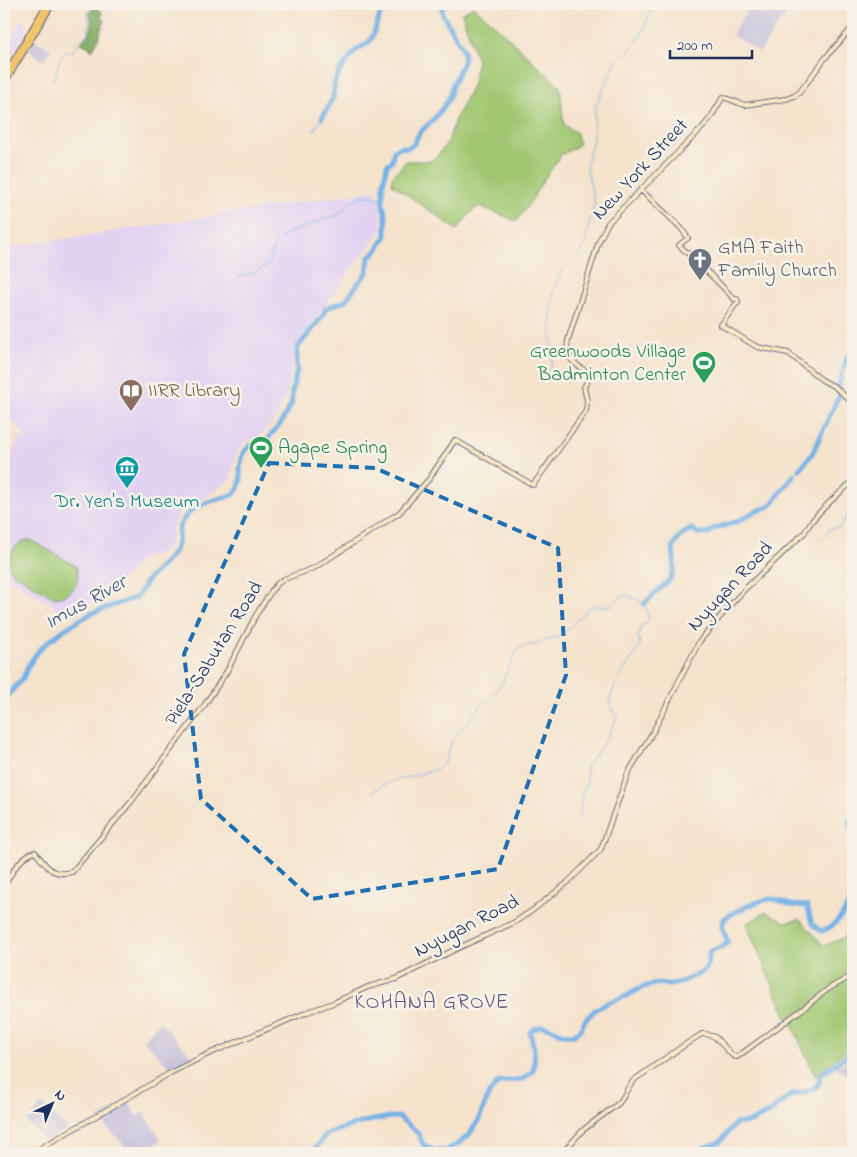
<svg xmlns="http://www.w3.org/2000/svg" width="857" height="1157" font-family="'Indie Flower',sans-serif">
<style>
.built{fill:#e3d3f2}
.industrial{fill:#c6c0da}
.green{fill:#a1c772;stroke:#5e7b68}
.forest{fill:#80ac64;stroke:#4e6e61}
.lines{fill:none;stroke-linecap:round;stroke-linejoin:round}
.stream{stroke:#73b1e6;stroke-width:1}
.river{stroke:#73b1e6;stroke-width:5}
.secondary-casing{stroke:#676e84;stroke-width:6}
.primary-casing{stroke:#676e84;stroke-width:7}
.secondary{stroke:#fae7c3;stroke-width:4}
.primary{stroke:#f2c36a;stroke-width:4.5}
.marked{fill:none;stroke:#1f6fb2;stroke-width:4;stroke-dasharray:10 6;stroke-linejoin:round}
.labels{text-anchor:middle;dominant-baseline:central;stroke-width:5;stroke-linejoin:round;paint-order:stroke}
.street-label{font-size:20px;fill:#1b2f5e;stroke:#f7f3e8}
.worship-label{font-size:20px;fill:#5b616d;stroke:#f7f3e8;text-anchor:start}
.leisure-label{font-size:20px;fill:#27864d;stroke:#f7f3e8;text-anchor:end}
.education-label{font-size:20px;fill:#785e54;stroke:#f7f3e8;text-anchor:start}
.culture-label{font-size:20px;fill:#0d838f;stroke:#f7f3e8}
.water-label{font-size:21px;font-style:italic;fill:#355687;stroke:#f7f3e8}
.neighbourhood-label{font-size:21px;letter-spacing:1px;fill:#5a547e;stroke:#f7f3e8}
</style>
<rect width="100%" height="100%" fill="#f7f3e8"/>
<filter id="ink" filterUnits="userSpaceOnUse"><feTurbulence type="fractalNoise" baseFrequency=".02" numOctaves="2"/><feDisplacementMap in="SourceGraphic" scale="10" xChannelSelector="R" yChannelSelector="G"/><feConvolveMatrix kernelMatrix="1 2 1 2 8 2 1 2 1" color-interpolation-filters="sRGB"/></filter>
<filter id="wash" filterUnits="userSpaceOnUse"><feTurbulence type="fractalNoise" baseFrequency=".0096" numOctaves="4" result="noise"/><feDisplacementMap in="SourceGraphic" scale="20" xChannelSelector="R" yChannelSelector="G"/><feGaussianBlur stdDeviation="1.12" result="paint"/><feColorMatrix in="noise" values="0 0 0 0 0 0 0 0 0 0 0 0 0 0 0 0 0 1.4 0 .05"/><feComposite in="paint" operator="in"/></filter>
<g filter="url(#wash)">
<rect width="100%" height="100%" fill="#f5e3cc"/>
<path class="built" d="M23,18L27,30L4,71V49Z
M376,190L381,209V231L325,305L296,346L285,400L275,419L262,434L246,441L238,449L233,466L231,479L206,497L191,504L179,513L174,524L168,548L161,553L144,557L141,559L108,594L62,618L53,605L4,576V554L12,544L4,539V474L19,437H23L24,435V432L21,431L9,418L4,410V248L129,229Z"/>
<path class="industrial" d="M751,4H796L779,23L760,52L732,35Z
M35,40L51,50L44,61L28,50Z
M160,1022L193,1057L171,1069L144,1040Z
M853,1059V1079L836,1067Z
M128,1101L137,1116L144,1112L161,1141L135,1153H131L98,1118Z
M42,1104L68,1129L47,1141L26,1122Z"/>
<path class="green" d="M473,6L497,27L560,87L564,125L577,133L579,145L561,155L552,168L540,185L531,201L517,221L479,206L470,213L457,230L392,184V177L406,161H431L438,155L448,142L454,122L472,86L477,61L462,13Z
M27,540H31L76,566C82,583 72,596 55,598L11,572C5,558 13,545 27,540Z
M766,912L785,922L800,919L824,946L853,934V1047L843,1053L815,1076L789,1018H787L746,924Z"/>
<path class="forest" d="M95,6L103,13L101,18L105,21L101,29L99,38L92,51L87,46L81,43C85,38 92,32 92,25C92,21 90,17 90,12Z"/>
<g class="lines">
<path class="stream" d="M51,81C59,76 56,70 59,62C60,58 63,54 66,51H73L75,49L78,43L88,33L90,25L88,17V12L94,4
M314,131L321,119
M576,260L586,243L589,224L595,204L586,166L593,140L595,107L615,63L628,52L641,36L654,4
M239,277L254,273L268,265L274,246L286,234L342,213L351,201L365,195L383,199
M547,379C549,373 552,367 552,361C553,338 545,282 566,268
M819,538C824,538 826,536 827,531L841,526L853,506
M845,682L853,676
M372,792L390,782L438,769L446,761L449,748L452,741L480,707L495,692L502,683L514,656L520,648L529,645H533L561,636L590,607C597,604 602,608 609,606C614,605 616,601 619,598C626,591 636,600 644,604L649,618L647,623L642,625L638,636L640,644C632,661 610,686 610,704C610,708 615,713 617,718L606,740L586,767L587,783L583,788L581,797L580,817"/>
<path class="river" d="M322,118L333,98L335,81L340,71L356,50L368,43L372,38L381,12L379,4
M799,470L812,454L818,441L839,396V385L847,357L853,352
M644,604L670,579L674,569V558L673,547L680,536L692,529L698,533L708,534L713,529L739,521L752,513L770,506L794,475
M4,700L23,678L28,666L39,650L50,640L68,627L92,613L137,597L148,579L160,568L175,551L178,539L179,527L185,517L193,509L208,502L233,495L238,489L241,480L240,469L243,453L250,446L266,441L281,423L292,403V391L297,370V356L298,347L323,316L326,308L345,301L367,272L369,258L377,250L386,236V216L383,204V185L387,165L392,161L394,150L401,147L406,148L413,145L420,132L433,120L444,106L449,98L452,86L463,62L464,55L462,48L443,15L442,9L444,4
M853,815L850,823L853,834
M308,1153C316,1150 321,1142 325,1135C349,1126 374,1117 399,1117L418,1133L423,1144L433,1150L445,1151L458,1144L469,1135L478,1121L490,1092L499,1082L523,1079L533,1071C536,1055 534,1048 530,1032C547,1017 556,1037 572,1035C575,1034 577,1032 580,1031L585,1020L596,1009L607,1003L626,996L643,987L659,983L668,985L679,983L701,973L707,967L710,951L721,948L728,942L722,927L724,919C732,913 761,898 772,899C779,899 784,903 791,905C796,906 802,905 807,906C812,919 808,924 822,931C837,927 847,909 853,896
M698,1153L702,1148L720,1142L735,1124L751,1122L771,1112L778,1105L791,1095L805,1092L815,1088L820,1081L819,1076L846,1056L853,1052"/>
</g>
</g>
<g filter="url(#ink)">
<g class="lines">
<defs>
<path id="secondary" d="M641,190L681,228L688,238L679,245C698,263 717,280 734,299H737L738,301V303L736,304L721,325L757,347L788,353L822,380L835,387L853,403
M4,886C11,874 20,856 35,852C47,866 51,877 72,872L131,802L204,706L227,671L256,615L272,590L278,583L284,579L314,568L399,513L429,479L455,440L533,485L586,411L587,401L584,387L591,375C575,363 565,361 568,340L599,241L608,223L703,127L711,117L723,97L739,103L745,105L786,99L794,96L799,93L826,57L853,27
M853,925C848,932 852,941 853,949
M32,1153L172,1072L206,1055L305,1013L333,1003L368,987L396,979L456,949L515,922L533,910L567,883L601,849L628,773L654,730L699,642L725,611L746,588L805,532C811,517 840,493 853,481
M562,1153L583,1130L619,1103C625,1096 627,1087 634,1080L689,1042L702,1034H706L715,1037L733,1056L737,1057L804,1008L828,989L853,975"/>
<path id="primary" d="M4,77L47,4
M4,84L52,4"/>
</defs>
<use href="#secondary" class="secondary-casing"/>
<use href="#primary" class="primary-casing"/>
<use href="#secondary" class="secondary"/>
<use href="#primary" class="primary"/>
</g>
</g>
<path class="marked" d="M269,463L375,468L558,548L566,675L498,869L312,899L201,799L184,654Z"/>
<defs>
<symbol id="church-pin" viewBox="-11 -11 22 30"><path d="M0 17L-7.5 6A9.5 9.5 0 1 1 7.5 6Z" fill="#6b7280" stroke="#f7f3e8"/><path d="M-1.2-6h2.4v3.5h3.3v2.4h-3.3V6h-2.4V-.1h-3.3v-2.4h3.3Z" fill="#fff"/></symbol>
<symbol id="stadium-pin" viewBox="-11 -11 22 30"><path d="M0 17L-7.5 6A9.5 9.5 0 1 1 7.5 6Z" fill="#2e9e5b" stroke="#f7f3e8"/><path d="M0-5a6.5 5 0 1 0 0 10a6.5 5 0 1 0 0-10ZM-3.5-1.8h7v3.6h-7Z" fill="#fff"/></symbol>
<symbol id="library-pin" viewBox="-11 -11 22 30"><path d="M0 17L-7.5 6A9.5 9.5 0 1 1 7.5 6Z" fill="#8d6e63" stroke="#f7f3e8"/><path d="M-6-4Q-3-5.5-.7-3.5V5Q-3 3-6 4ZM6-4Q3-5.5 .7-3.5V5Q3 3 6 4Z" fill="#fff"/></symbol>
<symbol id="museum-pin" viewBox="-11 -11 22 30"><path d="M0 17L-7.5 6A9.5 9.5 0 1 1 7.5 6Z" fill="#0f9aa8" stroke="#f7f3e8"/><path d="M0-6L6-3V-2H-6V-3ZM-5-1h2V3h-2ZM-1-1h2V3h-2ZM3-1h2V3H3ZM-6 4H6V6H-6Z" fill="#fff"/></symbol>
</defs>
<g fill-rule="evenodd">
<use href="#church-pin" x="686" y="246" width="28" height="38"/>
<use href="#stadium-pin" x="690" y="349" width="28" height="38"/>
<use href="#library-pin" x="117" y="377" width="28" height="38"/>
<use href="#stadium-pin" x="247" y="434" width="28" height="38"/>
<use href="#museum-pin" x="113" y="454" width="28" height="38"/>
</g>
<g class="labels">
<g class="street-label">
<text transform="translate(641 170) rotate(-47)">New York Street</text>
<text transform="translate(731 587) rotate(-47)">Nyugan Road</text>
<text transform="translate(215 654) rotate(-58)">Piela-Sabutan Road</text>
<text transform="translate(467 927) rotate(-27)">Nyugan Road</text>
</g>
<g class="worship-label">
<text x="718" y="248">GMA Faith<tspan x="718" dy="23">Family Church</tspan></text>
</g>
<g class="leisure-label">
<text x="686" y="352">Greenwoods Village<tspan x="686" dy="23">Badminton Center</tspan></text>
<text x="278" y="448" text-anchor="start">Agape Spring</text>
</g>
<g class="education-label">
<text x="148" y="391">IIRR Library</text>
</g>
<g class="culture-label">
<text x="127" y="502">Dr. Yen's Museum</text>
</g>
<g class="water-label">
<text transform="translate(86 603) rotate(-29)">Imus River</text>
</g>
<g class="neighbourhood-label">
<text x="432" y="1003">KOHANA GROVE</text>
</g>
</g>
<rect width="857" height="1157" fill="none" stroke="#f7f3e8" stroke-width="20"/>
<g transform="translate(52 1104) rotate(44)" stroke="#f7f3e8" stroke-width="4" paint-order="stroke">
<path d="M0-4L9 19L0 12L-9 19Z" fill="#1b2f5e"/>
<text y="-8" font-size="14" font-weight="bold" text-anchor="middle" fill="#1b2f5e">N</text>
</g>
<path d="M670 50v8h82v-8" fill="none" stroke="#1b2f5e" stroke-width="2.5"/>
<text x="677" y="50" font-size="15" fill="#1b2f5e" stroke="#f7f3e8" stroke-width="4" paint-order="stroke">200 m</text>
</svg>
